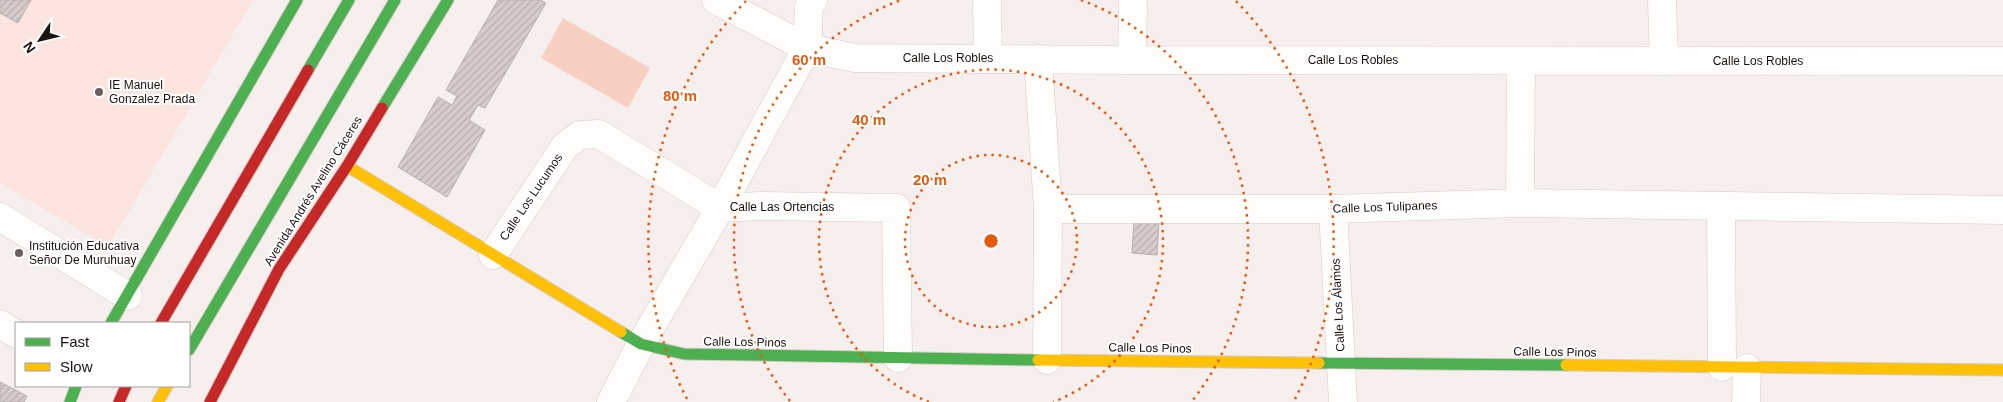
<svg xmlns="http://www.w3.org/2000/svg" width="2003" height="402" font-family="Helvetica,sans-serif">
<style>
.built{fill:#fbe5de}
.pitch{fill:#f8cfc2}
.building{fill:url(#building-hatch);stroke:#b9afac}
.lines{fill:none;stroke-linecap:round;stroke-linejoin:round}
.street-casing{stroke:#d5cbc9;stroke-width:29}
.fast-casing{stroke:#d5cbc9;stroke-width:13}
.slow-casing{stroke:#d5cbc9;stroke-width:13}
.jam-casing{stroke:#d5cbc9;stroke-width:13}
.street{stroke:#fefdfc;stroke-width:28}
.fast{stroke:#4caf50;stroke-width:11}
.slow{stroke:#ffc107;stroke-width:11}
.jam{stroke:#c62828;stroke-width:11}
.ring{fill:none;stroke:#e8590c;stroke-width:2.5;stroke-dasharray:2.5 5}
.poi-dot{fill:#695f5b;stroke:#fff;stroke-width:2}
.labels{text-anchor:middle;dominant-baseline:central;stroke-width:4;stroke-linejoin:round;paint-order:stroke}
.street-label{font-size:12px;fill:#1c110d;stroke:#fff}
.poi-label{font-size:12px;fill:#1c110d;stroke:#fff;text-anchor:start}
.centre{fill:#e8590c;stroke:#fff;stroke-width:2.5}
.ring-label{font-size:15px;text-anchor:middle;font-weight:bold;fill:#e8590c;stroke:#fff;stroke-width:4;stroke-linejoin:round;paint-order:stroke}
</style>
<defs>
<pattern id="building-hatch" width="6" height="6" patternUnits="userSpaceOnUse" patternTransform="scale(1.25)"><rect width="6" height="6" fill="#d7ccca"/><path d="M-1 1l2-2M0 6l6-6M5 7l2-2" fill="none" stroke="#b8aeac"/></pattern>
</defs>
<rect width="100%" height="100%" fill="#f7efed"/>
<path class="built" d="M0,0H253L108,247L0,183Z"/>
<path class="pitch" d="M563,18L650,68L628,108L541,58Z"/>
<path class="building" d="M0,0H31L18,23L0,13Z
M498,0H540L546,3L485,108L478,105L469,120L485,130L447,197L398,167L438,97L452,105L457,96L446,90Z
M1134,221L1159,222L1157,255L1132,253Z
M0,382L27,396L24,402H0Z"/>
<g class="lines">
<defs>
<path id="street" d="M716,0L807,48L855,58L1132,60L2003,61
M987,0L988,59
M1662,0L1664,61
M1038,59L1048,209L1047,360
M1132,60L1133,0
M1520,203L1521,61
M1721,207L1722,367
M1048,209H1333L1520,203L2003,210
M1333,209L1343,402
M0,217L128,296
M493,255L565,146L580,135L599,134L720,208L760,206L896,208L898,358
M0,324L16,334
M611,402L641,344L720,208L807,48L809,7L813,0
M1746,402L1747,368"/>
<path id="fast" d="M308,70L349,0
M382,108L448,0
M111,323L297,0
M621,332L641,344L684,354L1038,360
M189,350L395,0
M1319,363L1566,365
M70,402L76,386"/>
<path id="slow" d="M347,166L621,332
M1038,360L1319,363
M1566,365L2003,370
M158,402L167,386"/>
<path id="jam" d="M161,323L308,70
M119,402L126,386
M210,402L279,269L347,166L382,108"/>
</defs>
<use href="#street" class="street-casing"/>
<use href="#fast" class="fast-casing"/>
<use href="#slow" class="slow-casing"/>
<use href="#jam" class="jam-casing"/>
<use href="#street" class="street"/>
<use href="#fast" class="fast"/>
<use href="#slow" class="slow"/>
<use href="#jam" class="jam"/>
</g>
<g class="ring">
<circle cx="991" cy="241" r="86"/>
<path d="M929 402A172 172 0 1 1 1053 402"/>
<path d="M790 401A257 257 0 0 1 901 0M1081 0A257 257 0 0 1 1192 401"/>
<path d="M687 399A343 343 0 0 1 746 1M1236 1A343 343 0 0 1 1295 399"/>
</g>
<g class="poi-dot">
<circle cx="99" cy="92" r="5"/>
<circle cx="19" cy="253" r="5"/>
</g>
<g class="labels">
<g class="street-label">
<text x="948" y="58">Calle Los Robles</text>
<text x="1353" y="60">Calle Los Robles</text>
<text x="1758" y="61">Calle Los Robles</text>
<text transform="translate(313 191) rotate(-58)">Avenida Andrés Avelino Cáceres</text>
<text transform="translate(531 197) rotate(-56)">Calle Los Lucumos</text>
<text x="782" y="207">Calle Las Ortencias</text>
<text transform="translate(1385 207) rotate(-2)">Calle Los Tulipanes</text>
<text transform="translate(1338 305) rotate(-93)">Calle Los Álamos</text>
<text transform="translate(745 342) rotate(1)">Calle Los Pinos</text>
<text transform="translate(1150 348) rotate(1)">Calle Los Pinos</text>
<text transform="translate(1555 352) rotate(1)">Calle Los Pinos</text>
</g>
<g class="poi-label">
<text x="109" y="85">IE Manuel<tspan x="109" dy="14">Gonzalez Prada</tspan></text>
<text x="29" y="246">Institución Educativa<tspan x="29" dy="14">Señor De Muruhuay</tspan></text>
</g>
</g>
<circle cx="991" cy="241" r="8" class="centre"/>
<g class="ring-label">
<text x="809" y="65">60 m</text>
<text x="680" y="101">80 m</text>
<text x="869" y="125">40 m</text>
<text x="930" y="185">20 m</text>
</g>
<rect x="15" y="322" width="175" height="65" fill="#ffffff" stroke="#a4a09e"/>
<rect x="25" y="338" width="25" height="8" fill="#4caf50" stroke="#a4a09e"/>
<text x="60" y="347" font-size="15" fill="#1c110d">Fast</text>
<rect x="25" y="363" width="25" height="8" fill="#ffc107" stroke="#a4a09e"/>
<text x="60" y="372" font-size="15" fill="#1c110d">Slow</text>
<g transform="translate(40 40) rotate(235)" stroke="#ffffff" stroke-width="4" paint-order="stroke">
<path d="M0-4L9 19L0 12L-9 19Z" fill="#1c110d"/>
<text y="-8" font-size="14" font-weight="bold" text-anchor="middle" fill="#1c110d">N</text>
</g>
</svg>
